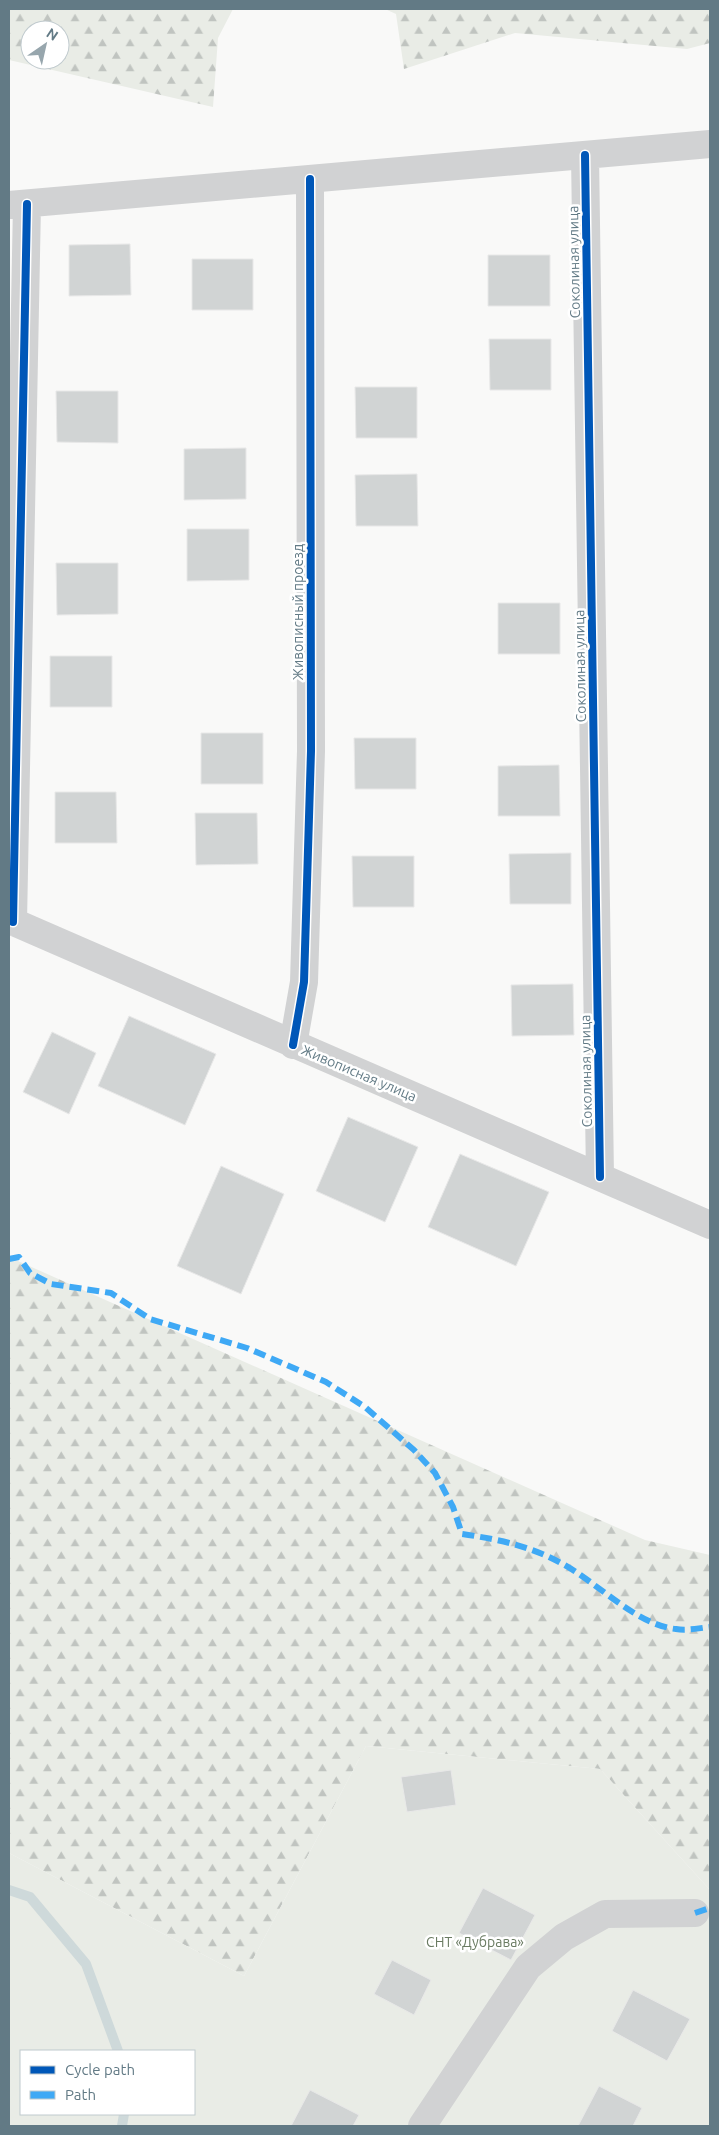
<svg xmlns="http://www.w3.org/2000/svg" width="719" height="2135" font-family="Ubuntu,sans-serif">
<style>
.forest{fill:url(#forest-firs);fill-rule:evenodd}
.garden{fill:#e9ece6;fill-rule:evenodd}
.lines{fill:none;stroke-linecap:round;stroke-linejoin:round}
.stream{stroke:#ced9da;stroke-width:10}
.building{fill:#d1d4d4;stroke:#e8e8e8}
.minor{stroke:#d1d2d3;stroke-width:28}
.quiet{stroke:#3fa9f5;stroke-width:6;stroke-dasharray:12 6;stroke-linecap:butt}
.cycleway-casing{stroke:#fff;stroke-width:11}
.cycleway{stroke:#0057b8;stroke-width:8}
.labels{text-anchor:middle;dominant-baseline:central;stroke-width:5;stroke-linejoin:round;paint-order:stroke}
.street-label{font-size:14px;fill:#627a85;stroke:#fff}
.park-label{font-size:14px;fill:#6a7b62;stroke:#fff}
</style>
<defs>
<pattern id="forest-firs" width="22" height="20" patternUnits="userSpaceOnUse" patternTransform="scale(1.25)"><rect width="22" height="20" fill="#e9ece6"/><path d="M5 1l3.5 6h-7zM16 11l3.5 6h-7z" fill="#c0c4c0"/></pattern>
</defs>
<rect width="100%" height="100%" fill="#f9f9f8"/>
<path class="forest" d="M9,9H233L218,38L213,107L9,60ZM30,30H60V60H30Z
M385,9H710V43L687,49L515,33L404,69L396,14Z
M9,1257L645,1540L710,1555V1890L600,1769L366,1746L244,1976L9,1853Z"/>
<path class="garden" d="M366,1746L600,1769L710,1890V2126H9V1853L244,1976ZM21,2051H194V2114H21Z"/>
<g class="lines">
<path class="stream" d="M9,1890L30,1897L86,1964L118,2051
M122,2126L124,2114"/>
</g>
<path class="building" d="M130,244L131,295L69,296V245Z
M488,255H550V306H488Z
M192,259H253V310H192Z
M489,339H551V390H490Z
M355,387H417V438H356Z
M56,391H118V443L57,442Z
M246,448V499L184,500V449Z
M417,474L418,526H356L355,475Z
M187,529H249V580L187,581Z
M56,563H118V614L57,615Z
M498,603H560V654H498Z
M50,656H112V707H50Z
M201,733H263V784H201Z
M354,738H416V789H355Z
M559,765L560,816H498V766Z
M55,792H116L117,843H55Z
M195,813H257L258,864L196,865Z
M571,853V904H510L509,854Z
M352,856H414V907H353Z
M573,984L574,1035L512,1036L511,985Z
M129,1016L216,1054L185,1125L98,1086Z
M52,1032L96,1053L69,1114L23,1092Z
M348,1117L418,1147L385,1222L316,1191Z
M460,1154L549,1192L516,1266L428,1227Z
M221,1166L284,1194L241,1294L177,1266Z
M451,1770L456,1805L407,1812L401,1777Z
M483,1888L535,1915L511,1960L459,1933Z
M392,1960L431,1980L414,2015L374,1994Z
M633,1990L690,2019L667,2061L612,2031Z
M599,2086L642,2108L633,2126H578Z
M310,2090L359,2115L353,2126H291Z"/>
<g class="lines">
<path class="minor" d="M585,155L600,1177
M9,205L710,144
M9,920L710,1225
M13,922L27,204
M293,1045L304,982L311,751L310,179
M422,2126L528,1967L564,1937L605,1914L695,1913"/>
<path class="quiet" d="M9,1259L19,1257L30,1273L51,1284L111,1293L150,1319L247,1348L326,1382L365,1407L414,1450L435,1473L453,1507L462,1534C497,1539 530,1546 561,1563C597,1582 636,1625 676,1629C687,1631 699,1628 710,1627
M695,1913L710,1908"/>
<defs>
<path id="cycleway" d="M585,155L600,1177
M13,922L27,204
M293,1045L304,982L311,751L310,179"/>
</defs>
<use href="#cycleway" class="cycleway-casing"/>
<use href="#cycleway" class="cycleway"/>
</g>
<g class="labels">
<g class="street-label">
<text transform="translate(574 262) rotate(-91)">Соколиная улица</text>
<text transform="translate(298 612) rotate(-90)">Живописный проезд</text>
<text transform="translate(580 666) rotate(-91)">Соколиная улица</text>
<text transform="translate(586 1071) rotate(-91)">Соколиная улица</text>
<text transform="translate(359 1073) rotate(23)">Живописная улица</text>
</g>
<g class="park-label">
<text x="475" y="1942">СНТ «Дубрава»</text>
</g>
</g>
<rect width="719" height="2135" fill="none" stroke="#627a85" stroke-width="20"/>
<rect x="20" y="2050" width="175" height="65" fill="#ffffff" stroke="#c0cace"/>
<rect x="30" y="2066" width="25" height="8" fill="#0057b8" stroke="#c0cace"/>
<text x="65" y="2075" font-size="15" fill="#627a85">Cycle path</text>
<rect x="30" y="2091" width="25" height="8" fill="#3fa9f5" stroke="#c0cace"/>
<text x="65" y="2100" font-size="15" fill="#627a85">Path</text>
<g transform="translate(45 45) rotate(34)"><circle r="24" fill="#ffffff" stroke="#c0cace"/>
<path d="M0-4L9 19L0 12L-9 19Z" fill="#97a6ad"/>
<text y="-8" font-size="14" font-weight="bold" text-anchor="middle" fill="#627a85">N</text>
</g>
</svg>
